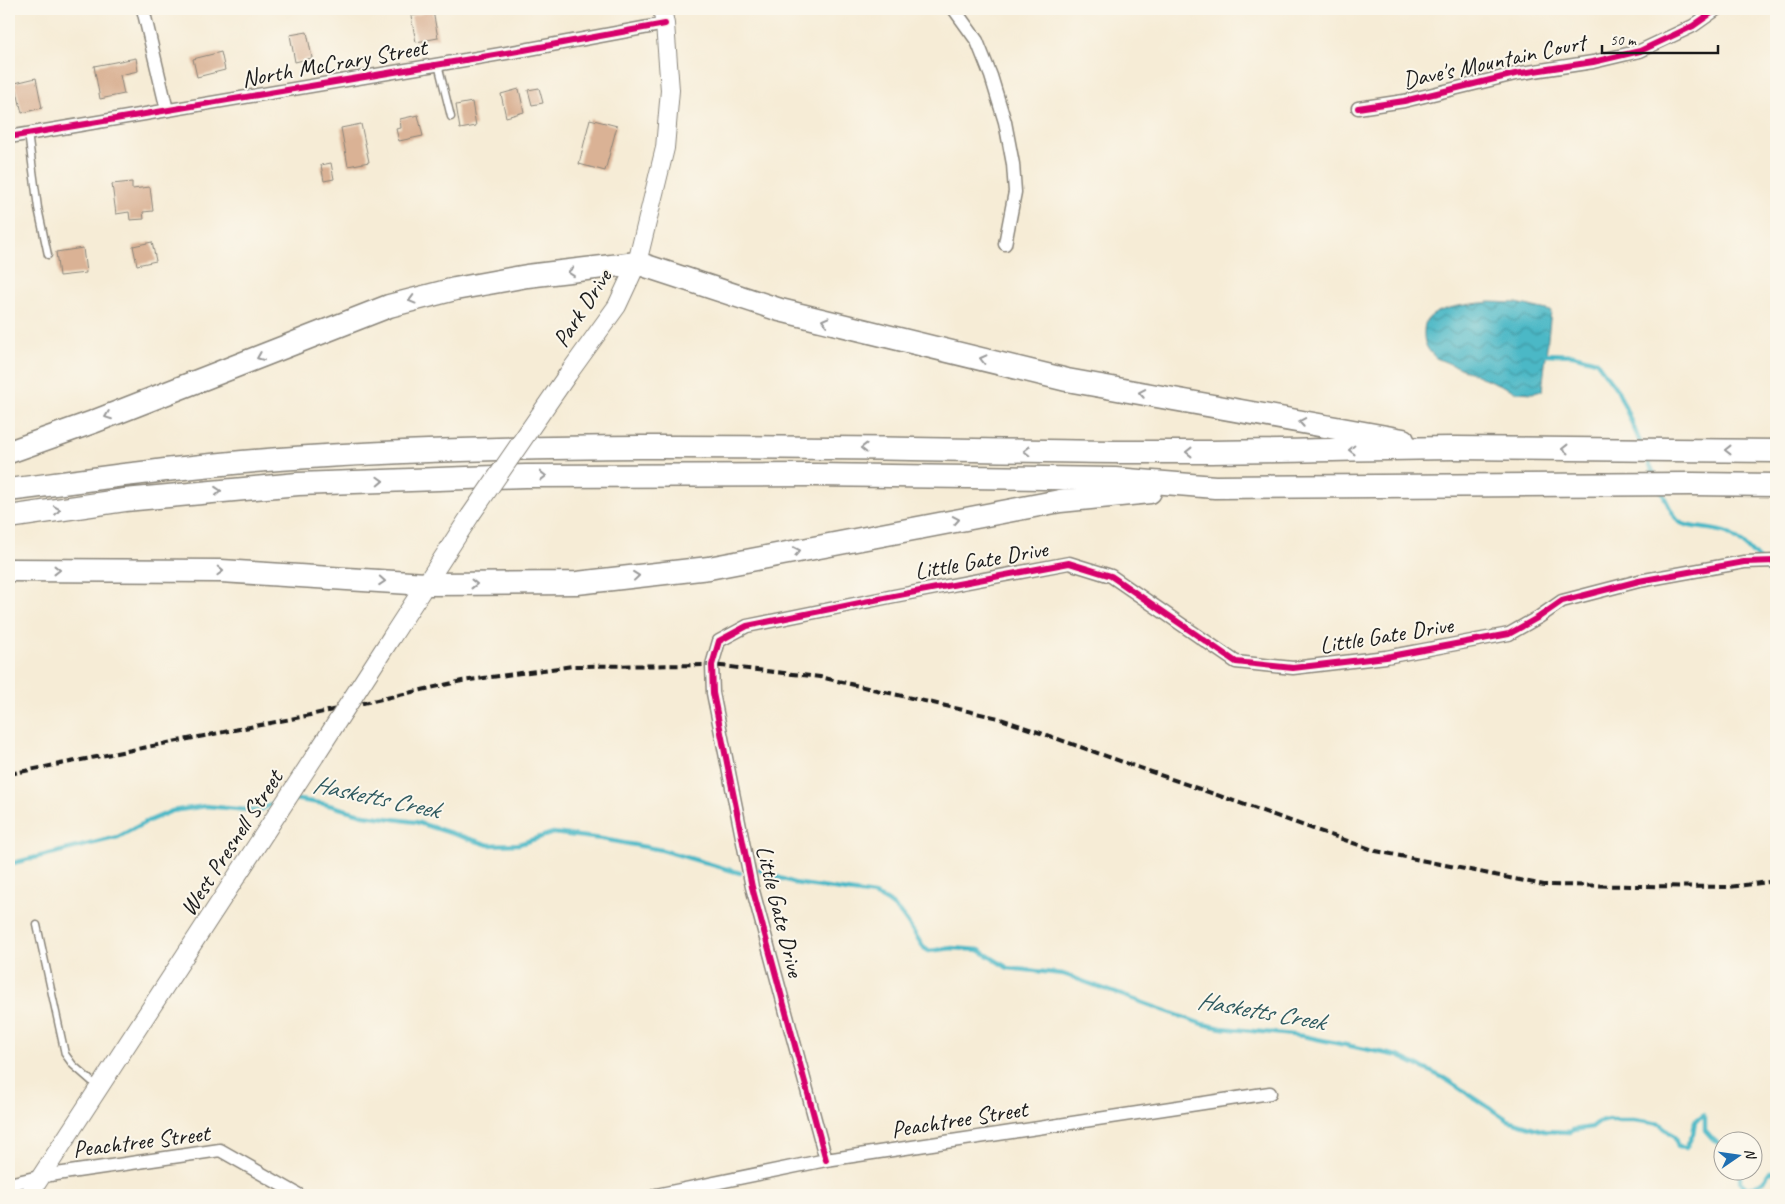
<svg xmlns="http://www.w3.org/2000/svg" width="1785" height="1204" font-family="Caveat,sans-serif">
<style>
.water{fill:url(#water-waves);stroke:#346a71}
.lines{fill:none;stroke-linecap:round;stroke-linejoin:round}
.stream{stroke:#4bb8c6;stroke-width:4.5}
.building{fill:#dab295}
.lane-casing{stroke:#898479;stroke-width:9}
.street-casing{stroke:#898479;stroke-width:15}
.secondary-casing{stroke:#898479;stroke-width:20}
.highway-casing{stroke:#898479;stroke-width:25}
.lane{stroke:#fff;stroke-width:6}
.street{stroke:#fff;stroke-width:12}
.secondary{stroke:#fff;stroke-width:18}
.highway{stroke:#fff;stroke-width:22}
.rail{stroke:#1c1c1c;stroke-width:4;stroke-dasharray:8 4;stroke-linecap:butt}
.secondary-bridge-casing{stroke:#898479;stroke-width:20;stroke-linecap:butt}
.secondary-bridge{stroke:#fff;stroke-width:18}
.cycleway-casing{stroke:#fbf7ec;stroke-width:9}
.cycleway{stroke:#d6006c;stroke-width:6}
.oneway{stroke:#999}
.labels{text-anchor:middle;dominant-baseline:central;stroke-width:4;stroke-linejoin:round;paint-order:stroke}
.street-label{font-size:24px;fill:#1c1c1c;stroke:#fbf7ec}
.water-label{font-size:25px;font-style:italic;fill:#2f5a60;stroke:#fbf7ec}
</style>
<defs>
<pattern id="water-waves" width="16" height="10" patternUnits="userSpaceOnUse" patternTransform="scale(1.25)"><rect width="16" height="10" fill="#4bb8c6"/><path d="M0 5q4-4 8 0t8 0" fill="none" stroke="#3e95a0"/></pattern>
</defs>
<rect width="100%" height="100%" fill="#fbf7ec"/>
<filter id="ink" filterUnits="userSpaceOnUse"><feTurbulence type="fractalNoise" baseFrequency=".02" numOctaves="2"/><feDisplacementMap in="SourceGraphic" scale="10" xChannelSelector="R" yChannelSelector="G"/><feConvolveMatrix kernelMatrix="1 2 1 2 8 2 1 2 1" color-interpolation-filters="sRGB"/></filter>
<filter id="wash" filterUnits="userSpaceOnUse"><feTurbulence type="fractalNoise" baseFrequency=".0096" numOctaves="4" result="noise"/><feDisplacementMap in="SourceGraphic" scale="20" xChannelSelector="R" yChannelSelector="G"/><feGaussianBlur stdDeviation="1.12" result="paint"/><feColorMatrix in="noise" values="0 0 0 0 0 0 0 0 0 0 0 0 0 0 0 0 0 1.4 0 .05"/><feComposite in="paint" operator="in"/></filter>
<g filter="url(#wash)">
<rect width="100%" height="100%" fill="#f6ecd6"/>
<path class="water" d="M1490,302L1517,303L1551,311L1542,391H1537L1533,393L1517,392L1436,358C1429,352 1424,345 1424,335C1424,330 1424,324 1427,320C1437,306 1474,304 1490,302Z"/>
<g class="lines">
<path class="stream" d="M1543,352L1546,354L1573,355L1596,361L1618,391L1640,442
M1646,456L1656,478
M1661,490C1666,500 1671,513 1678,521C1686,529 1715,527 1727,533C1747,543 1760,563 1776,578
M293,799L325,804L364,815L416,822L489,845L519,844L553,833L602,839L662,850L740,873
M9,864L118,837L146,822L172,811L206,806L258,811L278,801
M759,870L794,883L874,895C900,904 909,926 924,948L929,951L952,948L979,950L1008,968L1063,974L1202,1024L1222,1028L1303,1036L1398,1056L1444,1078L1508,1120L1544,1131L1570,1132L1573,1130L1592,1127L1597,1123L1608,1120H1634L1660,1124L1674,1136L1678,1147L1686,1148L1693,1134L1695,1121L1703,1115L1705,1118V1130L1713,1139L1722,1145
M1740,1172V1182L1748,1189L1764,1181L1769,1172H1776"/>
</g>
<g id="blocks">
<path class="building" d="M433,11L438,38L416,42L411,16Z
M307,32L312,58L295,62L290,35Z
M221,52L225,70L197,77L193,59Z
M136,58L138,71L120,75L124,94L100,99L94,66Z
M36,78L42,108L22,113L15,83Z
M539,88L543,103L532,105L528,90Z
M519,89L524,112L506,117L501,94Z
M472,102L476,126L460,129L456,105Z
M418,115L423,136L399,141L396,129L401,128L400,119Z
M590,119L617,126L605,171L579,164Z
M361,124L369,162L348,166L341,128Z
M331,163L334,179L324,181L321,165Z
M132,182V189L150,187L153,211L143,212L144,219L130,220L129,212L116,214L112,184Z
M152,242L156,261L137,265L133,246Z
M83,248L86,273L59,276L56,252Z"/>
</g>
</g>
<g filter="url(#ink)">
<use href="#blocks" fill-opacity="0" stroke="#898479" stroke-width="1"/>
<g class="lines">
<defs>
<path id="lane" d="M438,64L451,117
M28,133L38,208L48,255
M37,925L65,1054L73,1065L97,1086"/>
<path id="street" d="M143,9L167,110
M954,9L977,41L991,76L1005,122L1013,164L1015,192L1005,244
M1358,108L1404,101L1515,74L1593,62L1640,51L1693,26L1717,9
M9,137L524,50L665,24
M826,1160L752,887L713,693L712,665L719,641L747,626L894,596L1069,563L1111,576L1236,662L1293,668L1386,657L1509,634L1539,617L1562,601L1639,581L1744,562L1776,561
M9,1184L43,1176L220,1150L299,1195
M656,1195L826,1160L1270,1093"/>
<path id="secondary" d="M568,374L617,306L637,263L665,148L670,90L665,24L662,9
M391,638L470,516
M29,1195L315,756"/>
<path id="highway" d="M9,452L93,422L389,306L455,289L527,276L637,263L780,310L1067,380L1403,440
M9,490C109,477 208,463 309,457C581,440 855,449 1127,452C1237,453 1346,449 1456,448C1563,448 1670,450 1776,451
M9,517L125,500L298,484L526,476L815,475L1115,479L1215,487L1692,484L1776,485
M9,570L221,571L426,584L577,583L709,568L1060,501L1150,492"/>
</defs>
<use href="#lane" class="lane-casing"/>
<use href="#street" class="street-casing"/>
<use href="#secondary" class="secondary-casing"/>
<use href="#highway" class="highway-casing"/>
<use href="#lane" class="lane"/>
<use href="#street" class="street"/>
<use href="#secondary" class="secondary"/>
<use href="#highway" class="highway"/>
<path class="rail" d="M9,774L301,717L462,681L573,666L712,665L820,677L998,718L1376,851L1544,885L1729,887L1776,881"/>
<defs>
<path id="secondary-bridge" d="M470,516L568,374
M315,756L391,638"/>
</defs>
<use href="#secondary-bridge" class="secondary-bridge-casing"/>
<use href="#secondary-bridge" class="secondary-bridge"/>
<defs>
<path id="cycleway" d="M1358,108L1404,101L1515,74L1593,62L1640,51L1693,26L1717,9
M9,137L524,50L665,24
M826,1160L752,887L713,693L712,665L719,641L747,626L894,596L1069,563L1111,576L1236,662L1293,668L1386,657L1509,634L1539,617L1562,601L1639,581L1744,562L1776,561"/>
</defs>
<use href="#cycleway" class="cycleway-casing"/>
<use href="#cycleway" class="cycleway"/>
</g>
<defs><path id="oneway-chevron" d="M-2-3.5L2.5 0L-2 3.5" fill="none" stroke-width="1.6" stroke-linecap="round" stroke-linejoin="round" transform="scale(1.25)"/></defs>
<g class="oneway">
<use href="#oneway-chevron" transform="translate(571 272) rotate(175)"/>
<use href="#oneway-chevron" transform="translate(412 300) rotate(165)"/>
<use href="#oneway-chevron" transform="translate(825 321) rotate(-166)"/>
<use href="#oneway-chevron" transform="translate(260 357) rotate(158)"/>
<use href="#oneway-chevron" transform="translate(983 359) rotate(-166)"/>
<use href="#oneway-chevron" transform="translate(1142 393) rotate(-170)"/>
<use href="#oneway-chevron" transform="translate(108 416) rotate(159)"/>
<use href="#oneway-chevron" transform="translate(1302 422) rotate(-170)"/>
<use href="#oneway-chevron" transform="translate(864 448) rotate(-179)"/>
<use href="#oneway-chevron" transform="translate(1565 449) rotate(-180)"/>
<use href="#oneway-chevron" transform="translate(1352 450) rotate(179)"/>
<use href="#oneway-chevron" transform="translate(1728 450) rotate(-180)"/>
<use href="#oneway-chevron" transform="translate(1027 451) rotate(-179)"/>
<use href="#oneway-chevron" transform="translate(1189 452) rotate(-180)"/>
<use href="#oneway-chevron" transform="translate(543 476)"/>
<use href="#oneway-chevron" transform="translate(380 481) rotate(-2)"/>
<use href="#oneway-chevron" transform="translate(218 491) rotate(-5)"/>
<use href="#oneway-chevron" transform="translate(57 510) rotate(-8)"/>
<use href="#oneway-chevron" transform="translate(956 520) rotate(-10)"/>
<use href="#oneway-chevron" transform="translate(797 551) rotate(-11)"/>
<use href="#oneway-chevron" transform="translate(57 570)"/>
<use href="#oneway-chevron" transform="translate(220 571) rotate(2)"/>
<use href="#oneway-chevron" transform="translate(636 576) rotate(-6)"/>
<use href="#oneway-chevron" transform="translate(382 581) rotate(4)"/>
<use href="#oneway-chevron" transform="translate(474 584)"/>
</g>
</g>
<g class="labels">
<g class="street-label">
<text transform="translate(1494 61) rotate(-12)">Dave's Mountain Court</text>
<text transform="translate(334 63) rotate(-10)">North McCrary Street</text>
<text transform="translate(582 308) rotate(-57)">Park Drive</text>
<text transform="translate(981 560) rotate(-10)">Little Gate Drive</text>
<text transform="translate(1386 635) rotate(-9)">Little Gate Drive</text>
<text transform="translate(231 843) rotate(-57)">West Presnell Street</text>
<text transform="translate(780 911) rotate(76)">Little Gate Drive</text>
<text transform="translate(959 1119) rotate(-9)">Peachtree Street</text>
<text transform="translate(141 1141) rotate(-7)">Peachtree Street</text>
</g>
<g class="water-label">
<text transform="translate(376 797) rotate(12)">Hasketts Creek</text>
<text transform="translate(1261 1011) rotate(10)">Hasketts Creek</text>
</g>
</g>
<rect width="1785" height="1204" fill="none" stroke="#fbf7ec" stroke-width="30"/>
<g transform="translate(1738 1156) rotate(77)"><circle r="24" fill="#fbf7ec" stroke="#a29f99"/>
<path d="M0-4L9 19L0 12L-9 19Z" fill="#1f6fb2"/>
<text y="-8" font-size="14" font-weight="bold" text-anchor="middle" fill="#1c1c1c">N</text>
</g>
<path d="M1602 45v8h116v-8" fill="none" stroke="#1c1c1c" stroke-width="2.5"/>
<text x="1610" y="45" font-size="15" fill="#1c1c1c" stroke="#fbf7ec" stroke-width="4" paint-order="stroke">50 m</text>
</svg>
